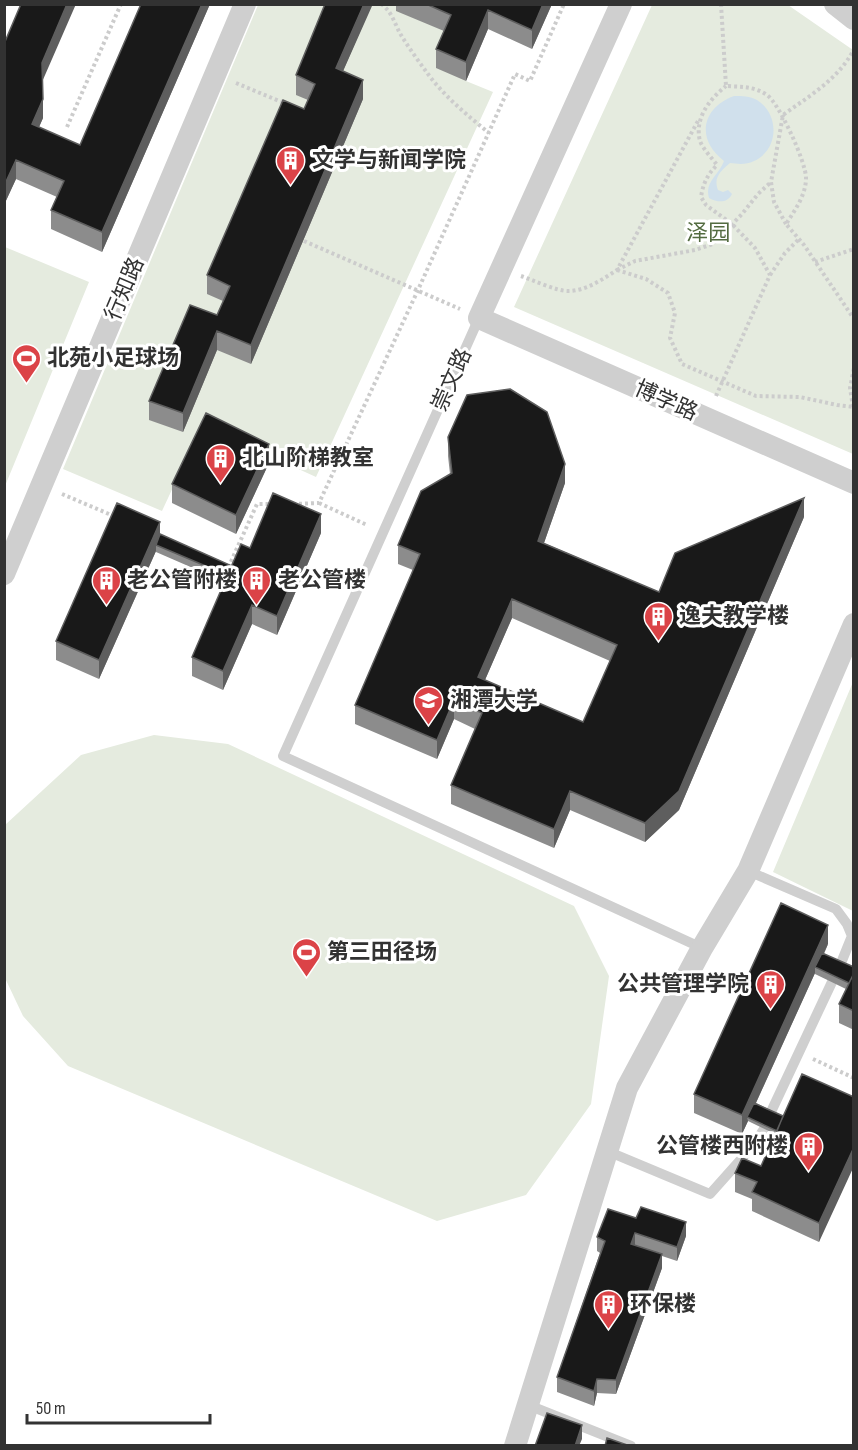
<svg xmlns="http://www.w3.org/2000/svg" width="858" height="1450" font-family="'Sofia Sans Condensed','Noto Sans SC',sans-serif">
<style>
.green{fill:#e5ebdf}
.water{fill:#d0e0ec}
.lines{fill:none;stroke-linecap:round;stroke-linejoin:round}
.path{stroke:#ccc;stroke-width:4;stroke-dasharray:3 3;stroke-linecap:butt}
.lane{stroke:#cfcfcf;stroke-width:10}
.street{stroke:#cfcfcf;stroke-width:22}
.wall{fill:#8c8c8c;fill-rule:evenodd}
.shaded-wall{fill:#5e5e5e}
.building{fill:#191919;stroke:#5e5e5e;stroke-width:1.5;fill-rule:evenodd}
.labels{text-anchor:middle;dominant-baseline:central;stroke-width:6;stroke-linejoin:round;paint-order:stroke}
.poi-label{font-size:22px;font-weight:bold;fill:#323232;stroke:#fff;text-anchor:start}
.park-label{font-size:22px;fill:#546c41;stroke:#fff}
.street-label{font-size:22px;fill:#323232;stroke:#fff}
</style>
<rect width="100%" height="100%" fill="#fff"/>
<path class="green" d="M258,5H438L466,81L493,92L316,477L202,425L162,511L63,469Z
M652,5H788L853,50V454L514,307Z
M5,247L89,282L5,486Z
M853,682V911L773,872Z
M154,735L228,744L574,906L609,976L591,1104L526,1195L437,1221L68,1066L23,1016L5,978V825L81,755Z"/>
<path class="water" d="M734,96C742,96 750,96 757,100C780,114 779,150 754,161C746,165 738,164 730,163C721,171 713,177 718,190L723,192L728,190L732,194C728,203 718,203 709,198C704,182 719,175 724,161C696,140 701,108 734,96Z"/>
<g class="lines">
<path class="path" d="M381,4C392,11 395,25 401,35C409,48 419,62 428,74C445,97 467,115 489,133
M721,4L726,86C741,87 754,86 767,95C779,103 806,162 806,178C806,195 795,210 786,224L804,245L854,319
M236,83L284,103
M67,127L121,4
M786,224L774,202L771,182L783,115C809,96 839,79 854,49
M304,241L460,309
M815,262L854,249
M617,270L646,279L668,293L675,313L670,338L682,364L756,396L800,397L837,405L854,407
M617,270L635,261L695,250L713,244L742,214L758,194L770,183
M770,275L785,253L799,239
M521,276C533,280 556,291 568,291C586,291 603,279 617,270L699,119
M716,396L770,275L755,248L732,224L706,205L701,197C703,184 707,175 717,165C712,158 703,149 700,141C694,118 710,99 726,86
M853,407L850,388L854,368
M62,494L116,517
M319,503L367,525
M293,504L319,503L418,290L515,74L530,81L564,4
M228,565L229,566L257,504H274
M813,1059L854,1078"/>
<path class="lane" d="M479,318L283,756L702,948
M748,871L836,909L847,924L852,936L839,968
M770,1114L832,982
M607,1151L710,1194L751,1148L764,1129
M528,1405L631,1446"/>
<path class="street" d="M621,4L479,318L854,483
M835,4L854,19
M4,574L245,4
M515,1446L627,1088L702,948L748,871L854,624"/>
</g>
<path class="wall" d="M141,4H210L102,252L51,229V210L57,197L16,179L4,205V44L42,81L43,118L39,127L80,145Z
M372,4L343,71L363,99L251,364L217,350L183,432L149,420V401L217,315L223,301L207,294V275L304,109L308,100L296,95V75Z
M396,4H552L532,49L488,29L466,81L436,68V49L444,31L396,11Z
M448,437L565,483L544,543L659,592L804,517L679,810L645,842L570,810L554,848L451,804V785L475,729L454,719L437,759L355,724V705L413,570L398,564V545L450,474L448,456ZM512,618L610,661L583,722L485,680Z
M269,463L236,534L172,503V484Z
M321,533L277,635L252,624L223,690L192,676V657L225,582L156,552V551L99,679L56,660V641L160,534L232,566L250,548Z
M828,944L824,954L854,967V1030L839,1023V1004L846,989L815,974V973L756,1103L783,1116L854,1097L819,1242L752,1211V1199L735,1192V1173L761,1166L775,1134L748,1121L742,1134L694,1113V1094Z
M636,1218L686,1236L677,1261L662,1256V1268L616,1394L597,1393L594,1406L557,1392V1377L600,1253L597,1251V1237Z"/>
<path class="shaded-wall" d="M67,4H76L42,82V63Z
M202,4H210L102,252V232Z
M364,4H372V6L336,87V68Z
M543,4H552L532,49V30Z
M488,10V29L466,81V62Z
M363,80V99L251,364V345Z
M43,99V118L32,143V124Z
M16,160V179L4,205V186Z
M217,331V350L183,432V413Z
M269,444V463L236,534V515Z
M565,464V483L538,560V541Z
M804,498V517L679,810L645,842V823Z
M321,514V533L277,635V616Z
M160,522V541L156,545V551L99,679V660Z
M512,599V618L478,696V677Z
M252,605V624L223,690V671Z
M454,700V719L437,759V740Z
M570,791V810L554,848V829Z
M828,925V944L817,968L815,967V973L749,1118L747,1117L748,1121L742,1134V1115Z
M854,1147V1166L819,1242V1223Z
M686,1222V1236L677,1261V1247Z
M635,1233V1247L631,1244Z
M662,1254V1268L616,1394V1380Z
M597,1379V1393L594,1406V1391Z
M582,1425V1439L579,1446H575Z"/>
<path class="building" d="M21,4H67L42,63L43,99L32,124L80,145L141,4H202L102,232L51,210L64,181L16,160L4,186V44Z
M325,4H364L336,68L363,80L251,345L217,331L183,413L149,401L190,305L217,315L230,286L207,275L283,100L304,109L315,84L296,75Z
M426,4H543L532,30L488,10L466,62L436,49L451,15Z
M510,389L547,412L565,464L538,541L659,592L675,553L804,498L679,791L645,823L570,791L554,829L451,785L482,713L454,700L437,740L355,705L420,554L398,545L421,491L452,473L448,437L467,395ZM512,599L617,645L583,722L478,677Z
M206,413L269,444L236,515L172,484Z
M273,493L321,514L277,616L252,605L223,671L192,657L241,544L250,548Z
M117,503L160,522L99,660L56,641Z
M160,534L232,566L227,575L156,545Z
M781,903L828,925L742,1115L694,1094Z
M822,953L854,967V973L849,983L815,967Z
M854,973V1011L839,1004Z
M802,1074L854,1097V1147L819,1223L752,1192L757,1182L735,1173L742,1158L761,1166Z
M754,1103L783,1116L777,1131L747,1117Z
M641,1207L686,1222L677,1247L635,1233L631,1244L662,1254L616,1380L597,1379L594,1391L557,1377L605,1241L597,1237L608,1209L636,1218Z
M547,1413L582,1425L575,1446H535Z
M607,1438L630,1446H605Z"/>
<defs>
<symbol id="building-pin" viewBox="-11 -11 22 30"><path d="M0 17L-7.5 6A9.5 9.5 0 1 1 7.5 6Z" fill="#db4347" stroke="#fff"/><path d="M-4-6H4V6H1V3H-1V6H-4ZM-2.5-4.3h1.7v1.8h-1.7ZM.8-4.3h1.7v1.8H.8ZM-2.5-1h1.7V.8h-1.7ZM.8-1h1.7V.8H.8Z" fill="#fff"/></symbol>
<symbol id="stadium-pin" viewBox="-11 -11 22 30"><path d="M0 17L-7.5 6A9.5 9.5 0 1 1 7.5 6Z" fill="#db4347" stroke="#fff"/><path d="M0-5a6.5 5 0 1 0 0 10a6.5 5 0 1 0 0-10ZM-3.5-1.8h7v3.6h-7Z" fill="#fff"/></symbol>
<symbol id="university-pin" viewBox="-11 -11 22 30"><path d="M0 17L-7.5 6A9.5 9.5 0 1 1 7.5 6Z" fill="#db4347" stroke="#fff"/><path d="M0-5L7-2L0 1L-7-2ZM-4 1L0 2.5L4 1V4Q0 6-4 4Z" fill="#fff"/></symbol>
</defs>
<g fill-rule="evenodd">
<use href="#building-pin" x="274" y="144" width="33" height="45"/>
<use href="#stadium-pin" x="10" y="342" width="33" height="45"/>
<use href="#building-pin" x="204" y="442" width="33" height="45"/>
<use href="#building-pin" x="90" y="564" width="33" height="45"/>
<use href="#building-pin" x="240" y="564" width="33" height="45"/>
<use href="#building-pin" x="642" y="600" width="33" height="45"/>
<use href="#university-pin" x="412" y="684" width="33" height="45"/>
<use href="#stadium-pin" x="290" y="936" width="33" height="45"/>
<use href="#building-pin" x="754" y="968" width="33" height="45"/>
<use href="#building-pin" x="792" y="1130" width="33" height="45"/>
<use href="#building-pin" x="592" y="1288" width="33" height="45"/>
</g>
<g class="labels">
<g class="poi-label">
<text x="312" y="160">文学与新闻学院</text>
<text x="47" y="358">北苑小足球场</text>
<text x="242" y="458">北山阶梯教室</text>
<text x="127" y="580">老公管附楼</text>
<text x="278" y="580">老公管楼</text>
<text x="679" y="616">逸夫教学楼</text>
<text x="450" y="700">湘潭大学</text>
<text x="327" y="952">第三田径场</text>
<text x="749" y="984" text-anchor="end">公共管理学院</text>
<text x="788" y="1146" text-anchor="end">公管楼西附楼</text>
<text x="630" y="1304">环保楼</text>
</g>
<g class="park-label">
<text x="708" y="233">泽园</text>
</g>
<g class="street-label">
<text transform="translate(125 289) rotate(-67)">行知路</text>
<text transform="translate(452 380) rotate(-66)">崇文路</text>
<text transform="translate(666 401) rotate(24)">博学路</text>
</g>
</g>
<rect width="858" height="1450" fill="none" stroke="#323232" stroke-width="12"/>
<path d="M27 1414v9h183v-9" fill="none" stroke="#323232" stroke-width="3"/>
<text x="36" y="1414" font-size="18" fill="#323232" stroke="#ffffff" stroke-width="4.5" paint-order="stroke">50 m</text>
</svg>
